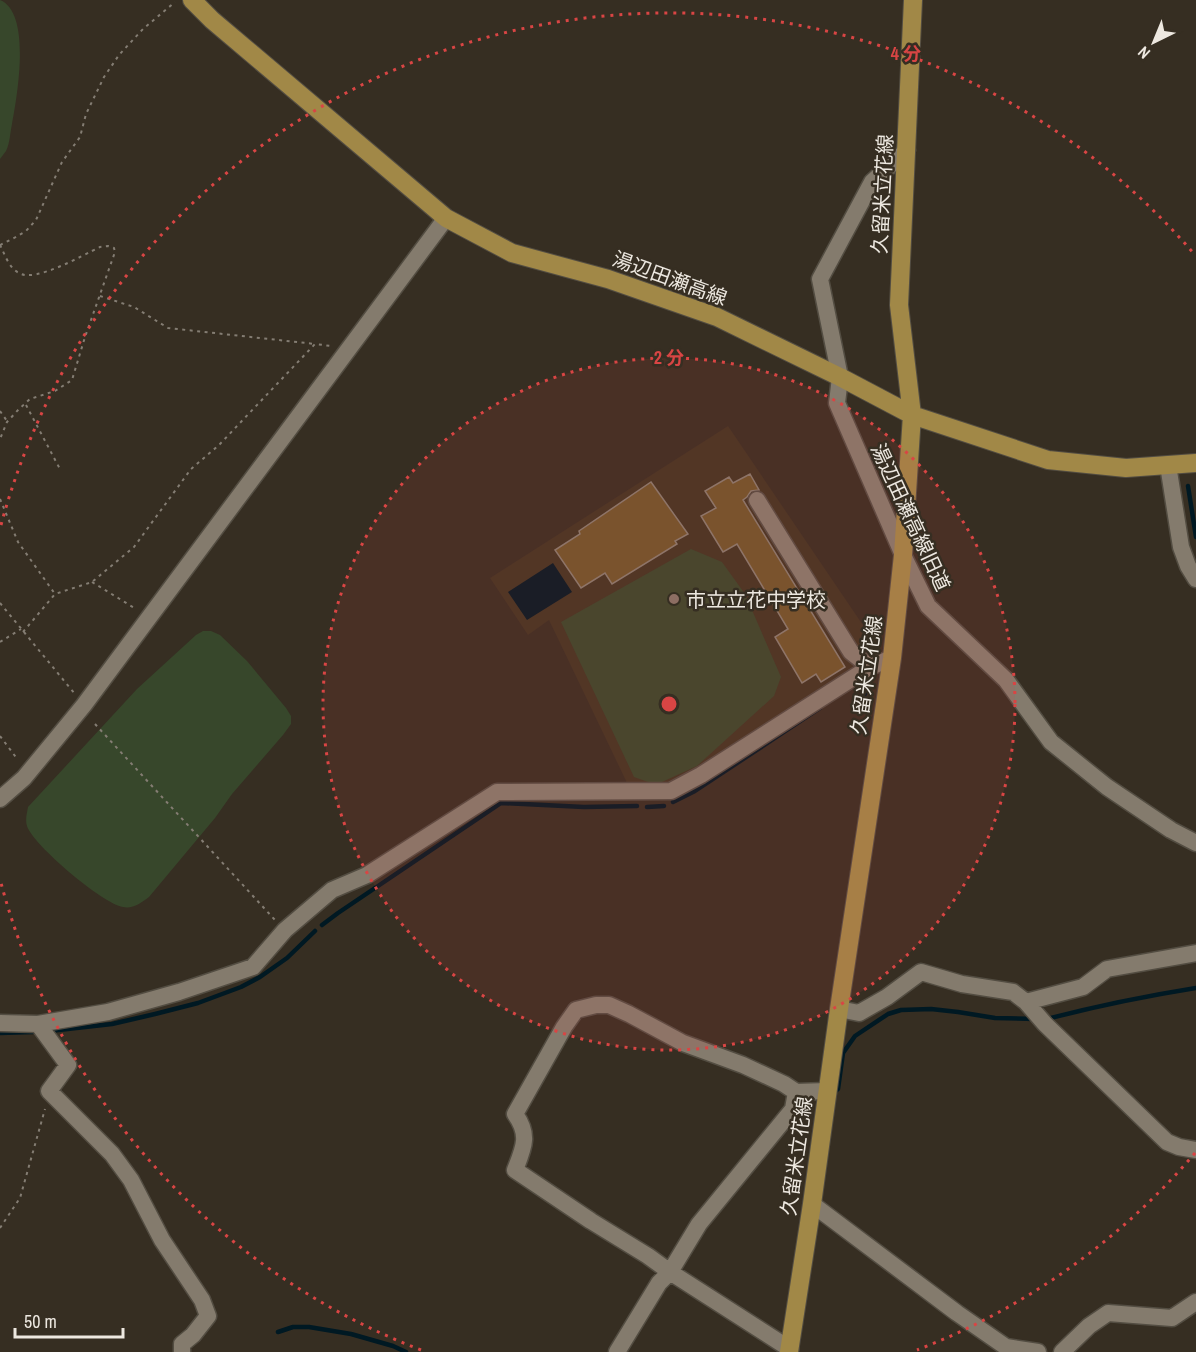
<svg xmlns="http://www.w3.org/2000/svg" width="1196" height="1352" font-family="'Archivo Narrow','Noto Sans JP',sans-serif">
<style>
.built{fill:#403522}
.green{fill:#37472b}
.water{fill:#001923}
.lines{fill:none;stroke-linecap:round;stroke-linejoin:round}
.stream{stroke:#001923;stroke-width:4.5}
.building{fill:#6e562b;stroke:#857c6e;stroke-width:1.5}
.minor-casing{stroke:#534d42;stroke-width:19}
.major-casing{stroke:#534d42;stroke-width:20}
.path{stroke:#847d73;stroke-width:2;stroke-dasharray:3 4.5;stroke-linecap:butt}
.minor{stroke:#847b6d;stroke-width:16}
.major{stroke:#a18847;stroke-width:18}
.ring{fill:none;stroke:#d94544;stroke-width:3;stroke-dasharray:3 6}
.education-dot{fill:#8d6e63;stroke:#362e22;stroke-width:2}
.labels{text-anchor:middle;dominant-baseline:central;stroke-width:5;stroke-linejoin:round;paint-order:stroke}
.street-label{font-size:20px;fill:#ede8e0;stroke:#362e22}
.poi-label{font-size:20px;fill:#ede8e0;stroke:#362e22;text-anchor:start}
.centre{fill:#d94544;stroke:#362e22;stroke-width:3}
.ring-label{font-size:18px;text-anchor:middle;font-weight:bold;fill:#d94544;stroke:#362e22;stroke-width:5;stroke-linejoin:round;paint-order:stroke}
</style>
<rect width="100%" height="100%" fill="#362e22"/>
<path class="built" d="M728,426L869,634L862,641L855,675L673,786L628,785L549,620L528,635L490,578Z"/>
<path class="green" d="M0,0C32,13 17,97 12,124C10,133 10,143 6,151C4,154 2,156 0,159Z
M691,549L722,562L745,594L781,677L774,696L697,766L662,782L651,783L634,777L561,622Z
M203,631H211L220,635L247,661L286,708L291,716V724L283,735L232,794L215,818L149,897C141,903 133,909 123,907C103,904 33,845 27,826C25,820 27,813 28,807L137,689L196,635Z"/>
<path class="water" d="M553,563L572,592L527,620L508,592Z"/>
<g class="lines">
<path class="stream" d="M1188,486L1196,537
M852,687L855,685L865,694
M673,802L695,791L820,708
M647,807L664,806
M322,925L338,913L501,803L584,807L637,806
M1047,1019C1097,1006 1146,996 1196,988
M50,1031L112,1024L155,1014L198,1003L241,987L260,977L287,958L315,931
M0,1033L33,1032
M833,1093L838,1089L843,1053L855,1036L888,1014L901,1010L931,1009L958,1012L995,1018L1036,1019
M800,1117L806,1114
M278,1332L293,1327H309L351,1334L393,1346L406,1352"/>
</g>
<path class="building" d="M750,474L759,490L751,491L747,497L743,500L845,667L821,682L816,674L802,683L775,637L788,629L737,544L723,552L701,516L716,508L705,491L729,477L733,483Z
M651,482L688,534L675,541L677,544L612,584L605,573L581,588L555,550L580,534L579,531Z"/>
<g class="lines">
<defs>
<path id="minor" d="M907,150L872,182L820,279L840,377L837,403L903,555L928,606L1006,680L1051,742L1107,787L1171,830L1196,843
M1168,465L1181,547L1188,566L1196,579
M757,500L851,652L870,667
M0,799L24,778L84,705L446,218
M1026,1002L1083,987L1107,969L1196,953
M839,1009L859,1013L887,997L921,972L962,984L1013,992L1026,1002L1045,1024L1167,1142L1179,1147L1196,1150
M0,1023L38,1024L108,1012L179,992L253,967L285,930L332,890L367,875L497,792L671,791L701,775L870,667L892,658
M38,1024L68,1065L49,1091L112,1154L131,1180L162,1240L202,1300L208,1316L193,1335L182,1344V1352
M812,1204L957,1313L1006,1347L1038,1352
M790,1349L670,1272L648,1256L591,1221L515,1170C524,1147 530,1135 515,1114L564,1027L576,1010L596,1005H609L629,1014L683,1043L743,1065L784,1084L796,1092
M617,1352L659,1283L670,1272L699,1224L793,1109L796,1092L827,1091
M1062,1352L1089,1326L1108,1313L1172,1318L1196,1302"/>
<path id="major" d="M192,0L212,20L446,218L512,253L608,279L717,317L840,377L912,415L1048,460L1126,468L1196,463
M789,1352L812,1204L839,1009L892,658L903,555L912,415L899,305L913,0"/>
</defs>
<use href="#minor" class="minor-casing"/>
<use href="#major" class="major-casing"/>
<path class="path" d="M0,245C5,255 9,268 19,273C35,283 83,255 100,247L108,246L114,248L115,252L85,337L72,380L55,391L30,399L19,409L7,422L0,439
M0,245L14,238L26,231L36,220L62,162L80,137L86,114L104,77L119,55L143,29L175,2
M100,296L134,307L168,328L315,344
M26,405L61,471
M0,411L7,421
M0,499L18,542L55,594
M92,582L136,609
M0,603L75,694
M23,632L55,594L92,582L134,547L191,469L219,445L315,344L331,346
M0,642L21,629
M95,724L275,920
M0,736L18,760
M0,1228L20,1198L45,1109"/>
<use href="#minor" class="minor"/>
<use href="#major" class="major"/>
</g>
<circle cx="669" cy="704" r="346" fill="#d94544" fill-opacity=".12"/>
<g class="ring">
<circle cx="669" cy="704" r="346"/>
<path d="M1195 1153A692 692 0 0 1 917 1350M421 1350A692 692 0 0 1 1 883M1 525A692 692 0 0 1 1195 255"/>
</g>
<circle class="education-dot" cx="674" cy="599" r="6"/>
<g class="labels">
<g class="street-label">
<text transform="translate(882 194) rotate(-87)">久留米立花線</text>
<text transform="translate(670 278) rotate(20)">湯辺田瀬高線</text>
<text transform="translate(911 517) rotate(65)">湯辺田瀬高線旧道</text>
<text transform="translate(866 675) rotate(-82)">久留米立花線</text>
<text transform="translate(796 1156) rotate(-82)">久留米立花線</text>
</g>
<g class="poi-label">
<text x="686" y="599">市立立花中学校</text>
</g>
</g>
<circle cx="669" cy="704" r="9" class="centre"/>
<g class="ring-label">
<text x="906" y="60">4 分</text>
<text x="669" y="364">2 分</text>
</g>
<g transform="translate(1154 42) rotate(223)" stroke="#362e22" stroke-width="4.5" paint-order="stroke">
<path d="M0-4.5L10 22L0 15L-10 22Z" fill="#ede8e0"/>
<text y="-9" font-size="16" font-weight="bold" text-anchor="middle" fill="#ede8e0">N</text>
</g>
<path d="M15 1328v9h108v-9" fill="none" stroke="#ede8e0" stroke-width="3"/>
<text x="24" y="1328" font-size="18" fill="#ede8e0" stroke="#362e22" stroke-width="4.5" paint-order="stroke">50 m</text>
</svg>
